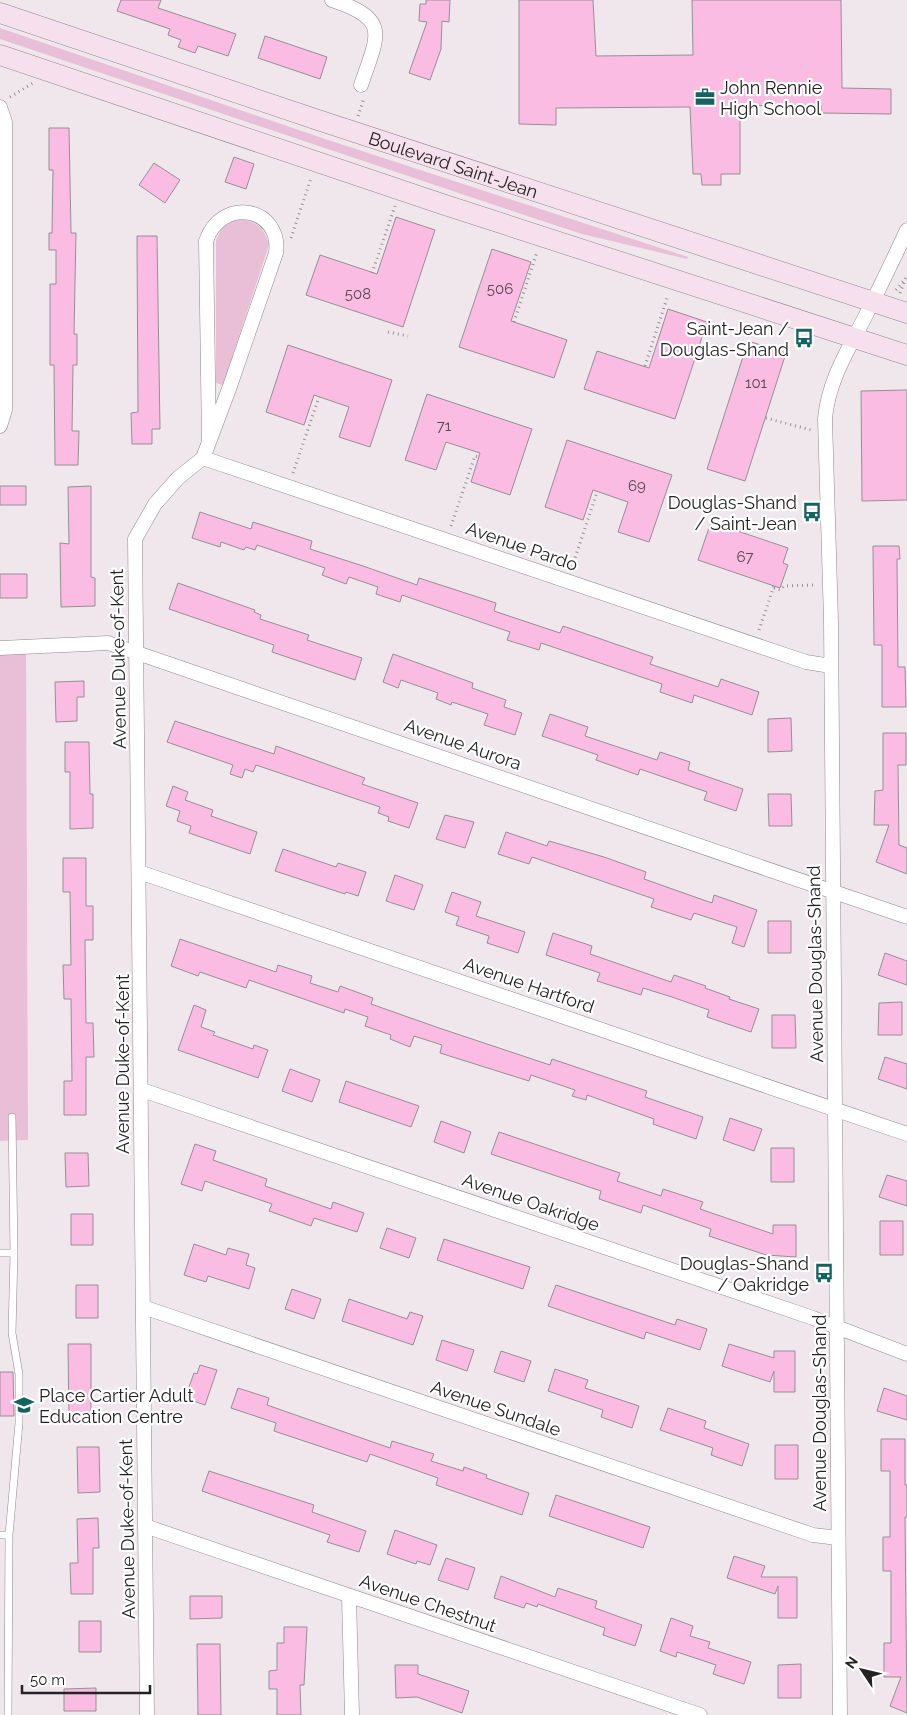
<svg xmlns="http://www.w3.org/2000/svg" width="907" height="1715" font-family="Raleway,sans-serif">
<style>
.green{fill:#e9bfd8}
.building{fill:#fabce2;stroke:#978f94}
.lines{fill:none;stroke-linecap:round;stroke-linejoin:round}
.lane-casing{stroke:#90888d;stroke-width:8}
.street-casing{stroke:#90888d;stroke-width:15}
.secondary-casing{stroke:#90888d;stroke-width:21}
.path{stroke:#979194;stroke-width:3;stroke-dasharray:1 4;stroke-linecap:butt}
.lane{stroke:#fff;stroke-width:7}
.street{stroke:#fff;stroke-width:14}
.secondary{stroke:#f7e0ee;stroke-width:20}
.labels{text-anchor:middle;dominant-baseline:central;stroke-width:4.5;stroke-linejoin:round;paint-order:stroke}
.number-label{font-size:15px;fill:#5a4854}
.poi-label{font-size:18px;fill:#252224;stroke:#fff;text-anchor:end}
.street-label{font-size:18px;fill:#252224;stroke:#fff}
</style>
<rect width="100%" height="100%" fill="#efe7eb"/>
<path class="green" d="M0,28L322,138L688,257L687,259L582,234L542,221L0,39Z
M234,220C253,218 265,227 269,245L223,385L216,383V240L222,228Z
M26,647L28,1140L0,1141V649Z"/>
<path class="building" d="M121,0H161L158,8L236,34L228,56L198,46L195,53L178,47L181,40L168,35L170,29L117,11Z
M426,0H450L449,22L442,21L441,49L430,80L409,73L427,22L419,21L420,4H426Z
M519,0H593L596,56L693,55L692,0H841L842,88L891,89V114L821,113V105L740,106V174H721V185H702L701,174H693L690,107L556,108V125L519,124Z
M265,36L327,57L320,79L258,58Z
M49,128H69L71,233H76L74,334H77V365H73L72,431H79L78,465H55L54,365H50V284H56V250H49V233H52L53,170H49Z
M234,157L254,164L246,189L225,182Z
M154,163L180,180L165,203L139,185Z
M396,217L435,230L403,327L306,295L320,255L377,274Z
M137,236H157L160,429H152V444H132L131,413L138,412Z
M492,249L531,262L511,321L567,340L554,378L459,347Z
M668,309L707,322L675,419L584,389L597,351L649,368Z
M748,341L786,353L745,481L707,469Z
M288,345L392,380L370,447L339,437L349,407L314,395L304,425L266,412Z
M907,390V500L862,501L861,391Z
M427,394L532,429L510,495L471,482L480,453L446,442L436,470L405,460Z
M567,440L672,475L649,542L618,532L628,502L593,490L583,520L545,507Z
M0,486H26V505H0Z
M91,486V577L95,578V606L61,607L60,543L69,544L68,487Z
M200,512L251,529L253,522L312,541L310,549L363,566L417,585L419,578L496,603L494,611L560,633L563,626L595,637L653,657L650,664L718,687L721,679L759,692L752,715L694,695L692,703L660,692L662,684L541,643L539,650L507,640L510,632L402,595L400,602L376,594L378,587L349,577L346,584L322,575L325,568L257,545L255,550L246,547L244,550L221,542L220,547L192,538Z
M711,522L788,548L783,563L788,565L780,588L698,560Z
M873,546H899L900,559H897L898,667H905L906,707H882V645H874Z
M0,574H27V598H0Z
M178,583L255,610L254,612L261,615L260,619L309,635L307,640L362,658L355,680L272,652L274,645L169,609Z
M393,654L473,683L472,688L506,700L504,707L522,713L515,735L484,725L488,714L452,702L451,705L436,699L438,693L401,680L398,688L383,682Z
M84,681V697H77V721L56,722L55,682Z
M550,714L588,727L585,736L657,760L660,752L690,762L688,770L743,789L736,811L704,800L707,792L640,769L638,775L596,760L598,755L542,736Z
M791,718L792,751L768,752V719Z
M175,721L274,754L276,746L365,778L362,784L418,803L409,828L388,821L389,817L378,813L380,807L256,765L253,772L245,769L242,778L230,774L233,765L167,742Z
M883,733H906V765H898L899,845L907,848V874L876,862L889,825H874L875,791L883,790Z
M65,742H89L90,794H93V828L70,829V772H65Z
M173,786L188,792L185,800L213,810L211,816L257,832L250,854L189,833L191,826L177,821L180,811L166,806Z
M768,794H791L792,826H769Z
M445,815L474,822L465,848L436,839Z
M506,832L547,846L549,841L604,857L646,872L644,879L712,903L714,895L757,910L744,947L732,943L737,927L694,913L691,920L651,907L654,899L596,879L532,857L529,864L498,854Z
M283,849L336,867L338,863L366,872L358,896L346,892L345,894L275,871Z
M63,858H86V906H93V940H85L86,1023H93L94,1057H86V1115H64V1081H72L71,999H64L63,965H71L70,892H63Z
M395,875L423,885L414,910L386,901Z
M452,892L481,902L476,916L525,932L518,953L487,943L489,936L456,925L459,917L445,912Z
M768,921H791V953H768Z
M553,933L592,946L590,954L671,982L674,975L706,986L705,988L730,997L729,999L759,1009L751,1032L707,1017L709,1010L672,997L643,988L641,995L597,981L600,973L546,955Z
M180,939L276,972L278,965L312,976L310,983L338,992L340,986L373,998L371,1004L439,1028L550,1065L552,1059L647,1091L645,1097L703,1117L696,1139L653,1124L654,1119L587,1095L586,1100L572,1096L575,1090L531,1075L529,1081L440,1053L442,1045L414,1036L410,1047L390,1039L391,1035L365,1026L368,1017L345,1009L344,1013L249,980L246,988L200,972L198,976L171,966Z
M885,953L907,961V985L878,975Z
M902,1002V1035H878L879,1003Z
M194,1005L206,1010L201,1027L215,1032L213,1035L253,1049L254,1045L268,1050L258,1078L178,1050Z
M772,1015H795L796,1048H772Z
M885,1057L907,1064V1089L878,1079Z
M290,1069L320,1080L312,1102L282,1091Z
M346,1081L419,1106L411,1127L339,1102Z
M730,1118L762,1129L754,1151L723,1140Z
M441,1121L471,1132L464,1153L434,1142Z
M499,1132L620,1173L617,1181L661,1196L663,1189L703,1202L700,1209L773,1234V1225H796V1257L766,1255L709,1236L711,1229L643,1205L641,1213L599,1199L601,1191L491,1154Z
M195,1144L216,1151L213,1160L267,1179L265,1186L331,1209L333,1202L364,1213L357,1232L314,1218L311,1226L269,1211L272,1204L205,1181L202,1191L181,1184Z
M771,1148H794V1182H771Z
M65,1153H88L89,1186L66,1187Z
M887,1175L907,1181V1206L879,1197Z
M71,1214H93V1245H71Z
M880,1221H903V1255H880Z
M387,1228L416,1238L409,1258L380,1248Z
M444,1239L530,1267L523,1289L437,1260Z
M194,1244L226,1255L228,1248L249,1254L246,1265L255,1268L249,1289L208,1276L206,1282L184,1275Z
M76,1285H98V1318H76Z
M556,1285L675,1325L677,1319L707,1329L700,1350L646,1332L644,1339L548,1306Z
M292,1289L321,1299L314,1319L285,1309Z
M349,1299L407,1319L410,1312L423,1316L413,1345L342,1321Z
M442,1340L474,1350L467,1371L436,1360Z
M68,1344H91V1419L69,1420Z
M729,1344L774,1358V1351H795V1392H774V1371L770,1382L722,1366Z
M501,1351L531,1361L524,1382L494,1372Z
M200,1365L217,1370L205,1405L185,1398L194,1373L197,1374Z
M555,1369L588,1380L585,1388L639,1406L632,1428L601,1417L603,1410L548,1391Z
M0,1372H13L14,1416H0Z
M238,1388L269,1398L267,1405L390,1448L392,1441L434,1454L431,1461L463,1471L464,1467L487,1475L486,1478L529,1493L522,1515L436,1485L438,1478L370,1454L367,1462L274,1431L276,1423L231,1408Z
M884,1388L907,1396V1420L877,1411Z
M668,1408L706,1421L704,1428L749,1444L742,1466L711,1455L713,1448L660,1430Z
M881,1439H905V1485H907V1517H905L907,1713L890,1706L901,1677H884V1643H891V1571H883V1537H890V1471H881Z
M775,1445H798V1479H775Z
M77,1447H99L100,1492L78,1493Z
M209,1471L314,1505L312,1512L366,1531L359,1552L327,1542L330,1535L202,1491Z
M556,1495L650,1527L643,1548L549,1516Z
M98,1518L99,1548H93V1594H71L70,1563H78L77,1519Z
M395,1530L437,1545L430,1565L417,1561L416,1564L387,1554Z
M734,1556L765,1566L761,1577H797V1618H778V1586L775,1594L727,1578Z
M446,1558L475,1568L468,1590L438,1580Z
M501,1576L555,1597L558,1588L597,1601L595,1608L642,1625L635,1646L603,1635L605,1628L538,1604L537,1607L526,1603L524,1608L494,1598Z
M190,1596H222V1618L190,1619Z
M671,1618L693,1626L690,1636L710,1642L708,1648L751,1662L744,1684L713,1674L716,1665L677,1652L676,1657L660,1651Z
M79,1621H101V1652H79Z
M284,1627H307L304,1685H300L301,1715H277V1689H269V1671L277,1670V1643H284Z
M197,1644H220L221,1715H198Z
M801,1664V1698H778V1665Z
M395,1665H418V1674L469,1691L462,1713L417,1697L396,1698Z
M96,1688V1711H64V1689Z"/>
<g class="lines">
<defs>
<path id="lane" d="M0,1253H14L12,1117
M0,1535H9L19,1423V1374L12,1333L14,1253
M8,1715L9,1535"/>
<path id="street" d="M332,0C391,19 378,35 361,85
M0,107L5,122V410L0,426
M203,458L806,662L831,666
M0,648L108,643L907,917
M139,872L907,1134
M142,1090L813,1318L907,1354
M143,1307L813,1535L838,1538
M145,1526L700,1715
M349,1597L352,1715
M147,1715L135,539L155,504L178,478L203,458L229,389L276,253C282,207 221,196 206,241L209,439
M840,1715L831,621L825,419C828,380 850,347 867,313C881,285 894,258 907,230"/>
<g id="secondary">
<path id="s1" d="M0,13L318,120L907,313"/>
<path d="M0,55L442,204L907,355"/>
</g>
</defs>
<use href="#lane" class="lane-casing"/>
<use href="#street" class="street-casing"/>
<use href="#secondary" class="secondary-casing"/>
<path class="path" d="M10,97L33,83
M358,116L364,98
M291,238L311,178
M372,273L395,206
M896,290L905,279
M900,293L907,275
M514,322L537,252
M388,332L408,336
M645,366L668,295
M766,418L811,430
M293,473L319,397
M451,526L475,456L479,457
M572,567L597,492
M774,588L780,590L784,586L815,585
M759,630L774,586"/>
<use href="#lane" class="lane"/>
<use href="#street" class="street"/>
<use href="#secondary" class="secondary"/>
</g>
<defs>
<symbol id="office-bare" viewBox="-9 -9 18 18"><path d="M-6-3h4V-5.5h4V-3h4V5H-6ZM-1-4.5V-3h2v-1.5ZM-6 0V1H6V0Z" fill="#136360" stroke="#fff" stroke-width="2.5" paint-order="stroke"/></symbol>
<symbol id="bus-bare" viewBox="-9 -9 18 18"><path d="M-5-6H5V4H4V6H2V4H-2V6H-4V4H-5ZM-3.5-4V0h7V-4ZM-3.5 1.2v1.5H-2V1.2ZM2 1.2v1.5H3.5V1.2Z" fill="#136360" stroke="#fff" stroke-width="2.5" paint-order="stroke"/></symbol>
<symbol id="school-bare" viewBox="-9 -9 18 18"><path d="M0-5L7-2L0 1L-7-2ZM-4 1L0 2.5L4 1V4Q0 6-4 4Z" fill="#136360" stroke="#fff" stroke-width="2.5" paint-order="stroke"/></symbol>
</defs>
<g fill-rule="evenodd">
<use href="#office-bare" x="691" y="83" width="28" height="28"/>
<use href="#bus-bare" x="790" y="324" width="28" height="28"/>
<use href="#bus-bare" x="798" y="498" width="28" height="28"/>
<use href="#bus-bare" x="810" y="1259" width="28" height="28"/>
<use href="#school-bare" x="10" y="1391" width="28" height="28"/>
</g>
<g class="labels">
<g class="number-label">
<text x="500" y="289">506</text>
<text x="358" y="294">508</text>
<text x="756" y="383">101</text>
<text x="444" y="426">71</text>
<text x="637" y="486">69</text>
<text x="745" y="557">67</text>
</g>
<g class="poi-label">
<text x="720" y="87" text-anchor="start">John Rennie<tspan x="720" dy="21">High School</tspan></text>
<text x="789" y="328">Saint-Jean /<tspan x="789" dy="21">Douglas-Shand</tspan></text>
<text x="797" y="502">Douglas-Shand<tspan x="797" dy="21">/ Saint-Jean</tspan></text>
<text x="809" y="1263">Douglas-Shand<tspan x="809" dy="21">/ Oakridge</tspan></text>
<text x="39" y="1395" text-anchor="start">Place Cartier Adult<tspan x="39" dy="21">Education Centre</tspan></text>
</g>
<g class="street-label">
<text stroke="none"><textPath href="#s1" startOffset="478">Boulevard Saint-Jean</textPath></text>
<text transform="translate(522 546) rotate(19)">Avenue Pardo</text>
<text transform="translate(118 659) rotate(-91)">Avenue Duke-of-Kent</text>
<text transform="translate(463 744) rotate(19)">Avenue Aurora</text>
<text transform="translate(815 964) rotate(-91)">Avenue Douglas-Shand</text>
<text transform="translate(529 985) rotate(19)">Avenue Hartford</text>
<text transform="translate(122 1064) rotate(-90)">Avenue Duke-of-Kent</text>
<text transform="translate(531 1202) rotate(19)">Avenue Oakridge</text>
<text transform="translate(496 1408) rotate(19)">Avenue Sundale</text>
<text transform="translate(819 1413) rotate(-90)">Avenue Douglas-Shand</text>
<text transform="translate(127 1529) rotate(-91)">Avenue Duke-of-Kent</text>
<text transform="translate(428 1603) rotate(19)">Avenue Chestnut</text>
</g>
</g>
<g transform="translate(862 1670) rotate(305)" stroke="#ffffff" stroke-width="4" paint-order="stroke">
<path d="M0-4L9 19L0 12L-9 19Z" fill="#252224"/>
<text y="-8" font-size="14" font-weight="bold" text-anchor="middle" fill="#252224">N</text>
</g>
<path d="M22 1685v8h128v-8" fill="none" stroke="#252224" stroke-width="2.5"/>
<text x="30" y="1685" font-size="15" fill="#252224" stroke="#ffffff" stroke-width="4" paint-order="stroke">50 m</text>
</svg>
